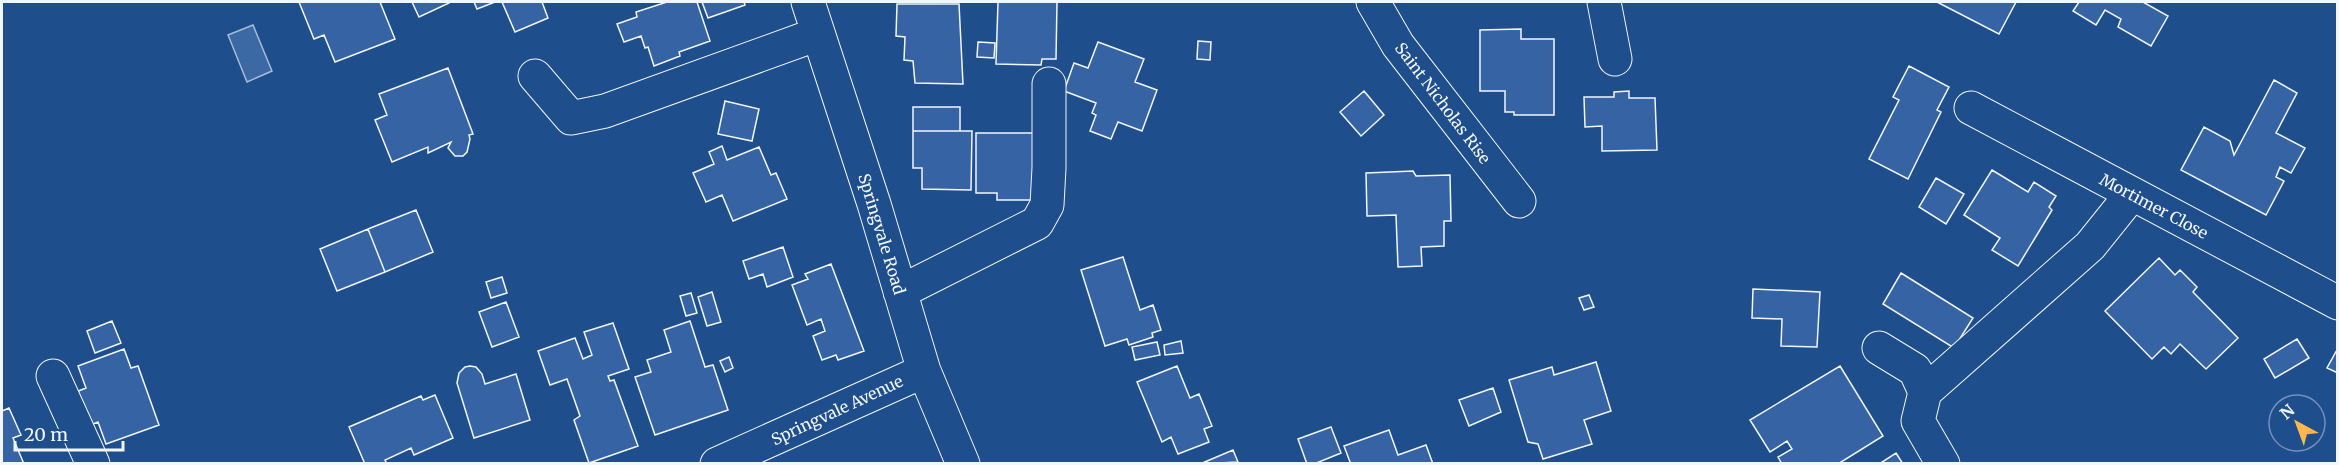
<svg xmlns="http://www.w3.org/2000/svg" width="2339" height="465" font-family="Merriweather,serif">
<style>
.water{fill:#3b69a3;stroke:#a8bbd7;stroke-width:1.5}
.building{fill:#3563a3;stroke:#f2f6ff;stroke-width:1.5}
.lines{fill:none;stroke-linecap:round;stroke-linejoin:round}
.minor-casing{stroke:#f2f6ff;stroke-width:35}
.minor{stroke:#1f4e8c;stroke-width:33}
.labels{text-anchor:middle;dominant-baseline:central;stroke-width:4.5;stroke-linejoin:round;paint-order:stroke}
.street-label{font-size:16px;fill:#f2f6ff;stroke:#1f4e8c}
</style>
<rect width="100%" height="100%" fill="#1f4e8c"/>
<path class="water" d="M253,25L272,71L247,82L228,35Z"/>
<path class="building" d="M299,2H380L395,39L335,62L324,35L314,39Z
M412,2H449V3L419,17Z
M474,2H495L477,9Z
M502,2H542L548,18L515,32Z
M667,2H697L710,41L679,52L680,56L654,66L648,47L645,48L641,36L624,42L617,24L637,17L636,12Z
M702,2H744L745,5L708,18Z
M998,2H1057L1056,59H1042L1041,65L996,64Z
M1937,2H2016L1999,34Z
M2079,2H2143L2168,16L2151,46L2118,27L2121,19L2105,10L2096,25L2073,11Z
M897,4H959L963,84L915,83L913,61L904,60L905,37L896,36Z
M1521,29V39H1554V115H1514V112H1505V91H1480V30Z
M1198,41L1211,42L1210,60L1197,59Z
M978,42L995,43L994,58L977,57Z
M1098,42L1144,59L1135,82L1157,90L1142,131L1118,122L1111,139L1090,131L1096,115L1092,113L1096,103L1064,91L1074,63L1088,68Z
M1909,66L1949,87L1937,110L1941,112L1908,179L1869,159L1899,100L1893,97Z
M448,68L473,134L469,135L470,139L467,152L463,156H455L448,148L451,142L428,153V147L392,162L375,120L387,115L379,94Z
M2274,80L2297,93L2276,133L2305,148L2291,173L2280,167L2276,177L2284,181L2266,215L2181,170L2204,127L2230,141L2234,155Z
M1364,91L1384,115L1361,136L1340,112Z
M1629,91V98H1655L1657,150L1602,151V126L1585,127L1584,97H1614V92Z
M725,101L759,109L752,141L718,134Z
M913,107H960V131H913Z
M913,131H972L971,190L922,189V168H913Z
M976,133H1039V200H997V193H976Z
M722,146L727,160L759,147L771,175L776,173L787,199L733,221L722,195L706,202L693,173L714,164L709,152Z
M1992,170L2028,192L2034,182L2056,196L2049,207L2052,210L2018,266L1992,250L2000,238L1964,215Z
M1413,171L1416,176L1450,175L1451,221H1444V246L1421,247L1422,266L1398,267L1396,215L1367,216L1366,173Z
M1936,178L1964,194L1946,224L1919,207Z
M416,210L433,252L385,272L368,229Z
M368,229L385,272L337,291L320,249Z
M783,247L793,277L767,287L763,274L749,279L743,261Z
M1123,257L1140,310L1153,305L1161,330L1152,333L1153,337L1129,345L1127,339L1105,346L1081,270Z
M2159,258L2175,275L2180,270L2197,287L2193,292L2238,338L2206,369L2180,344L2171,354L2164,347L2152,359L2105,311Z
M831,264L864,351L838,360L836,355L822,360L813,336L825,331L821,319L807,325L792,285L808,279L805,274Z
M1901,273L1973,318L1954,348L1883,304Z
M502,277L507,293L491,298L486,282Z
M1753,289L1820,292L1817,347L1781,346L1782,319L1752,318Z
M712,292L721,322L707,326L698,297Z
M691,293L697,313L686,316L680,296Z
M1589,295L1594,307L1584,310L1579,298Z
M506,302L519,337L492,347L479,312Z
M112,321L121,343L95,353L87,331Z
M690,321L705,367L713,365L728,410L655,435L635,377L651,372L647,360L671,352L664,330Z
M613,323L629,369L608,376L610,381L614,380L638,446L589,463L574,420L580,416L567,379L550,385L538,351L575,338L583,359L592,355L584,332Z
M2297,339L2309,358L2275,378L2264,359Z
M1181,341L1183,353L1165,355L1164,345Z
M1157,342L1160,355L1135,360L1132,347Z
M2338,348V373L2327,368Z
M124,349L131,368L138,366L159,425L106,444L98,422L88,426L76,392L86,388L78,366Z
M729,357L733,368L725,372L720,361Z
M1596,362L1611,411L1584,420L1592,444L1543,459L1538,444L1528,442L1509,380L1552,367L1554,375Z
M470,366L476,367L482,374L485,384L516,374L530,420L474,438L457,383L459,373L465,367Z
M1177,366L1190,398L1199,394L1212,426L1204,429L1209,442L1178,454L1171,437L1162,442L1137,382Z
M1840,366L1883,436L1838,464H1782L1778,457L1792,449L1787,441L1770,452L1750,420Z
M1493,388L1501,412L1469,426L1459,400Z
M435,395L453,438L414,455L411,448L385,460L387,464H365L349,427L421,396L423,400Z
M9,408L21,435L13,438L24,464H2V411Z
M1331,427L1341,453L1314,464H1307L1298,439Z
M1389,430L1398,455L1426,445L1433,464H1346L1350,462L1344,446Z
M1233,450L1238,462L1200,464Z
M1896,453L1903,464H1879Z"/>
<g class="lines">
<defs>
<path id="minor" d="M808,2L874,204L924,371L963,464
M1373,2L1398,45L1519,201
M1604,2L1615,59
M535,76L571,118L605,111L818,34
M1971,108L2338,303
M900,292L1037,223L1047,205L1049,168V84
M1879,348L1915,370L1925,392L1918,421L1943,464
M53,376L93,464
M1925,392L2090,246L2131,195
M717,464L924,371"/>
</defs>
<use href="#minor" class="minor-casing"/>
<use href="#minor" class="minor"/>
</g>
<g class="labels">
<g class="street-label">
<text transform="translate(1443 103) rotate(53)">Saint Nicholas Rise</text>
<text transform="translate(2154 206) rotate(28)">Mortimer Close</text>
<text transform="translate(882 234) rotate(73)">Springvale Road</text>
<text transform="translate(837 410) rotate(-25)">Springvale Avenue</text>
</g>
</g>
<rect width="2339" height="465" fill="none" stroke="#f2f6ff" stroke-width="6"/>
<g transform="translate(2297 423) rotate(319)"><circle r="28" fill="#1f4e8c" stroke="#7391ba" stroke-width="1.5"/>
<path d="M0-4.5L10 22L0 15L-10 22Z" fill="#ffb74d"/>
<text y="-9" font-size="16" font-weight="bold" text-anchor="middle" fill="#f2f6ff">N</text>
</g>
<path d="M15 441v9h108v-9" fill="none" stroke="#f2f6ff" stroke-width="3"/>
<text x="24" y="441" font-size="18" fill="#f2f6ff" stroke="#1f4e8c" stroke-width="4.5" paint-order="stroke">20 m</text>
</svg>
